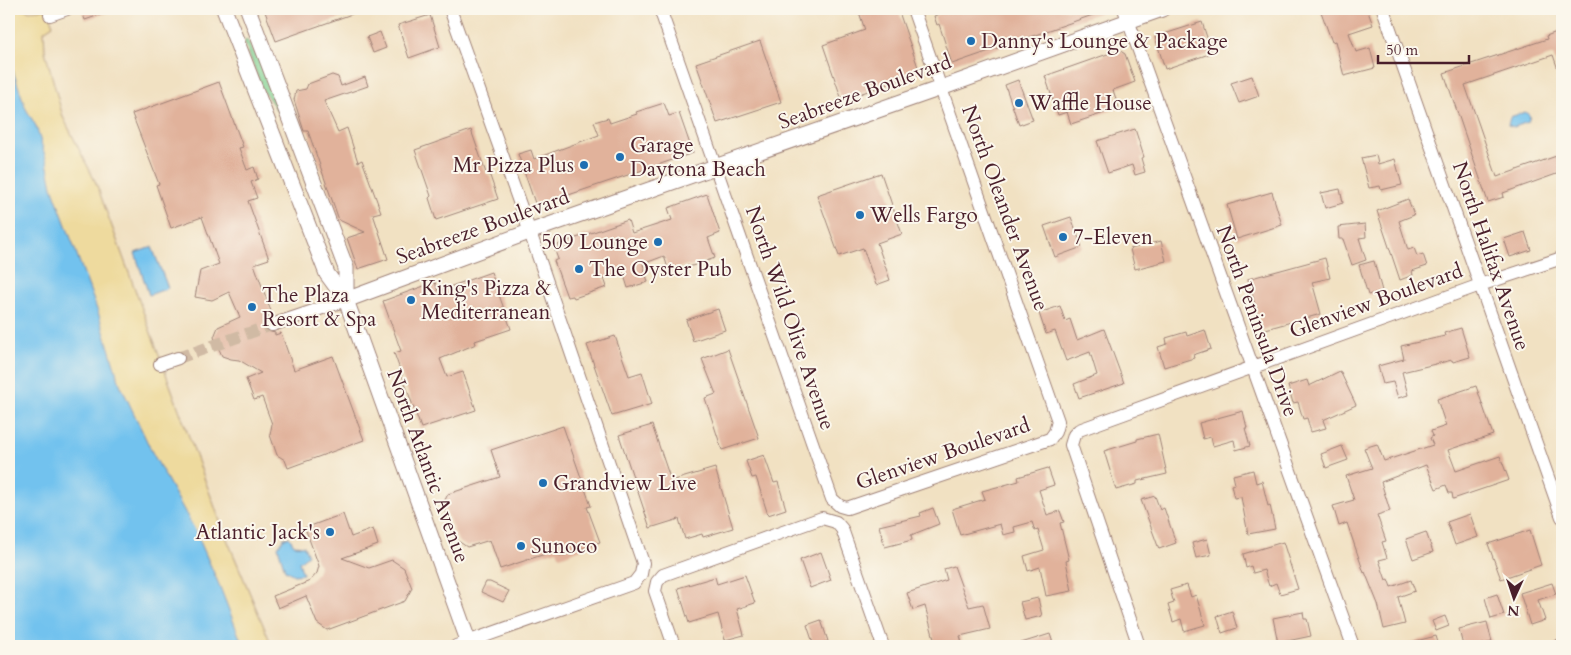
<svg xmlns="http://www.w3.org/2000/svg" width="1571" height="655" font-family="Cardo,serif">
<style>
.green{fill:#81d293;stroke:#66785f}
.sand{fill:#eeda9e;stroke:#9c7c64}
.water{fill:#72c2ee;stroke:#5e708c}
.building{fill:#e1b29b}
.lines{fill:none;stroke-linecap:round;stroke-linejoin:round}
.minor-tunnel{stroke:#d0baa4;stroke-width:12;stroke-dasharray:12 6;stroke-linecap:butt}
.minor-casing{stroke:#9e8076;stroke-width:14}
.major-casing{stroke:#9e8076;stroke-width:17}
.minor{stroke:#fff;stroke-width:12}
.major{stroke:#fff;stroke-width:15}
.poi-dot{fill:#1f6fb2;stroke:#fbf7ec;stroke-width:2}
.labels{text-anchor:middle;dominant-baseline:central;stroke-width:4;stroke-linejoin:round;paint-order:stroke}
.poi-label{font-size:21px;fill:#4a1f2b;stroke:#fbf7ec;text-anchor:start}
.street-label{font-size:21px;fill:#4a1f2b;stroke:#fbf7ec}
</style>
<rect width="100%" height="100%" fill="#fbf7ec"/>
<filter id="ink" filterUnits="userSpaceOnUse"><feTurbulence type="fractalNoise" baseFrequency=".02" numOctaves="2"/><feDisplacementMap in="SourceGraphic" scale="10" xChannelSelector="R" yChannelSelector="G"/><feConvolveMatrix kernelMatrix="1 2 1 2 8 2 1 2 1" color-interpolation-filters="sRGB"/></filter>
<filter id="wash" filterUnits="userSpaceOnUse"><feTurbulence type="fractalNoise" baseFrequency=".0096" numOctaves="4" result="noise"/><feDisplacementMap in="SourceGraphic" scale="20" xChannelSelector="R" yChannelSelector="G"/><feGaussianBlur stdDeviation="1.12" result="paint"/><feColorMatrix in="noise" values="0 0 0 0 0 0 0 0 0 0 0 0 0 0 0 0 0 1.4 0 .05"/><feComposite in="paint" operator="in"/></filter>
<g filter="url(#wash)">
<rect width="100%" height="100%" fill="#f1e1c2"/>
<path class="green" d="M247,40L265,70L280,112H278L262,89L244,41Z"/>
<path class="sand" d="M9,9H26L27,11L47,9L53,25L44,31L45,51L63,117L96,183L224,532L272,646H116L9,377Z"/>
<path class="water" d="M9,59L26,109L36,126L47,162L52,187L98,312L120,384L152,452L196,532L220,587L243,646H9Z
M1525,112L1530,116L1528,122L1514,127L1508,125L1510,117Z
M152,247L168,288L149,295L135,253Z
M289,537L294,545L304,546L308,555L299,562L303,574L294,575L285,570L278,547L284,538Z"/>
<g id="blocks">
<path class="building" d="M81,9H114V10L85,20Z
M264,9H363V10L276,41Z
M858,9H898L920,73L842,100L823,45L865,30Z
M937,9H1107V10L952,64L939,24L937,25L934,16L939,14Z
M1320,9H1367L1373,25L1349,33L1356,52L1370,48L1375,68L1344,76L1335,41L1332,42Z
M430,15L440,47L409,58L398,25Z
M1202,22L1212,53L1165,69L1155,37Z
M1562,30V78H1561L1553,55L1465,85L1497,177L1562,154V172L1503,193L1504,197L1488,202L1444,73L1547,39L1546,36Z
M380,32L386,48L373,53L367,37Z
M760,41L781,102L717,123L696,63Z
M1119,50L1125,54L1135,82L1113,90L1119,108L1071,124L1067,112L1058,115L1045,76Z
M332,75L338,77L341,86L365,77L368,86L324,101L338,132L347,128L358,162L362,160L381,212L373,214L388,259L358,269L347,238L365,232L339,220L308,131H304L294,100L296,91L306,89L308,84Z
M1252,76L1259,96L1239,103L1231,83Z
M1018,80L1033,120L1019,125L1005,85Z
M219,82L243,147L239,148L247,170L254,167L258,179L251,182L257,198L248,201L269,259L254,264L272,314L268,315L269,318L264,323L265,328L267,331L275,333V335L281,333L294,370L333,356L364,440L288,468L285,460L277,455L270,435L272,424L262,397L254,400L246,379L261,373L239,360L231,359L222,356L214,337L218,327L240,317L229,292L212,300L195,297L200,271L219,264L202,217L171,228L156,185L159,184L132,114Z
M664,103L669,116L679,113L693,153L536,206L518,154L531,150L534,159L599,135L594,122L608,118L610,123L637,114L636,112Z
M1135,129L1144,157L1141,158L1145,172L1135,175L1132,165L1108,173L1097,141Z
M471,130L486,173L490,176L498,199L436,220L429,198L431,196L415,150Z
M1376,155L1378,164L1395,159L1402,185L1381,190L1380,186L1369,188L1361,158Z
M881,173L902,234L877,243L890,280L876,285L863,248L839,256L817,195Z
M1340,189L1343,203L1325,208L1321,193Z
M1272,192L1282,225L1237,239L1227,205Z
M707,194L720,233L708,238L715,258L689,267L688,265L669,271L664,256L643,264L648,282L628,288L623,272L604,278L607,287L574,298L573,296L567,297L554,261L558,259L555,251L559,244L628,220L632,233L672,220L668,208Z
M1408,199L1414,215L1399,221L1408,250L1414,248L1417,256L1423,254L1427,266L1412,271L1413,275L1400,280L1377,211Z
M1071,217L1082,247L1055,257L1044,226Z
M1365,224L1366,237L1359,238L1366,260L1352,265L1343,239H1339L1338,227Z
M1525,232L1531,250L1510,257L1504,239Z
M1161,241L1166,261L1135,269L1130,249Z
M1325,258L1330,278L1312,282L1321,314L1262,330L1248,279Z
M1374,261L1382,291L1368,295L1359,265Z
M491,272L511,329L475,341L476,344L440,359L447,377L463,372L476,410L421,428L394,353L401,351L383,301L435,282L438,291Z
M1060,306L1065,321L1070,319L1077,340L1104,329L1124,383L1079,398L1074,384L1097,375L1090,352L1066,361L1055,331L1046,334L1039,313Z
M718,309L725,330L693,341L686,320Z
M1461,328L1470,357L1453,362L1452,360L1402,372L1408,395L1398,398L1393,382L1383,384L1378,366L1404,359L1401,346L1445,336L1444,333Z
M1205,330L1211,349L1193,355L1194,358L1164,367L1158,347L1167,344L1166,338L1186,332L1187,336Z
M615,336L629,376L642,372L652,404L612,416L587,345Z
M728,349L759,438L722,450L705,398L716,394L702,359Z
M1340,371L1356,405L1323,420L1326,428L1311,432L1307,418L1303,419L1298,402L1293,403L1288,386L1307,380L1309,386Z
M1476,386L1493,435L1448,450L1456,471L1500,456L1509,480L1453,499L1452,493H1449L1446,485L1436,489L1426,465L1381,482L1390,511L1377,515L1386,541L1382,542L1387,558L1379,560L1386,580L1388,579L1391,587L1411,580L1415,591L1398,597L1405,624L1384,629L1378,604L1365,572L1364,573L1347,523L1339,526L1333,506L1354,500L1346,476L1372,468L1364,448L1377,444L1384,461L1433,445L1430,438L1433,436L1431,431L1446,426L1437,399Z
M1243,411L1247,428H1245L1250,446L1236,450L1234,440L1213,446L1211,437L1203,439L1199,423Z
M652,425L671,481L715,468L733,528L703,537L702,534L685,539L679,519L650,528L619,435Z
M563,426L591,506L587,507L600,542L560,557L557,550L500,569L490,540L467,547L458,541L443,504L448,494L500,477L491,450Z
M1158,434L1167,474L1137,481V484L1116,490L1104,451L1137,441V439Z
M1342,446L1348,460L1326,468L1321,454Z
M764,455L774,483L778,482L786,509L768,515L756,477L752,478L746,461Z
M1048,468L1054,485L1039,490L1047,515L1060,511L1064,522L1060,523L1069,560L1066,561L1072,591L1046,596L1040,567L1028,571L1024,556L1044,550L1038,530L1035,531L1032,522L1014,527L1015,532L1003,535L1000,524L960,535L952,509L985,499L982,491L1019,481L1018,477Z
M1253,470L1256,483L1262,481L1268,506L1270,505L1275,529L1248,534L1241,497L1234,498L1231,485L1235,484L1233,475Z
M1155,496L1160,510L1164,508L1176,543L1159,549L1141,500Z
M933,508L939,524L911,535L912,540L885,547L879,526L921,516L920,513Z
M343,514L351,537L373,529L378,545L342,558L369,568L392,560L404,568L412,588L405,601L327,630L317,623L306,596L278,608L273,596L310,581L317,573L319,566L305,528Z
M1470,514L1478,537L1455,545L1447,522Z
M1530,530L1541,565L1501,579L1488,544Z
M1426,532L1433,552L1413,559L1406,539Z
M1207,539L1211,555L1196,558L1192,543Z
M1283,542L1298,589L1280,594L1276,583L1269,586L1264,570L1253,573L1251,566L1246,568L1243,554Z
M821,552L831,580L810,588L800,560Z
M954,566L969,607L983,604L990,629L960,636L963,646H936L925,606L913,610L907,593L947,580L944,569Z
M745,575L755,603L737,609L744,635L725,640L718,614L689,623L678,588L715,577L717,584Z
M486,582H490L509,591L503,602L481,592Z
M1552,583L1556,594L1538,600L1545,620L1530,625L1520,593Z
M1187,585L1191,597L1196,595L1205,625L1184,631L1181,619L1173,622L1168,605L1174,603L1170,590Z
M1497,594L1504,615L1491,619L1485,598Z
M1038,598L1042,616L1025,620L1020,602Z
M1232,611L1237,628L1222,633L1217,616Z
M1303,612L1304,619H1307L1311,636L1278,643L1273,618Z
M1445,616L1449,626L1436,631L1432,621Z
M821,620L828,641L814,646L807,625Z
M1487,622L1492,642L1475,646H1463L1459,629Z
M1050,634L1054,646H1018V644Z
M1436,636L1439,646H1409L1408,643Z"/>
</g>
</g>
<g filter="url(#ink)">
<use href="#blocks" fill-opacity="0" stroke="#9e8076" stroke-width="1"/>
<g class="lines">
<path class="minor-tunnel" d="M178,358L272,325"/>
<defs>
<path id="minor" d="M450,9L532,238L643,563L641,574L634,583L456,646
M660,9L832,499L840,506L847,508L1050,439L1055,432L1058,421L913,9
M1124,9L1353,646
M1383,9L1562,517
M50,15L67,9
M272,325L346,300
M160,364L178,358
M674,646L655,591L657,582L663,575L822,518L836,522L842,529L883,646
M1139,646L1071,445L1074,435L1079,430L1480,285L1562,258
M1558,646L1562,645"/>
<path id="major" d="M224,9L327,274L346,300L470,646
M248,9L346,268V300
M346,300L529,232L941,88L1162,9"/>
</defs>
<use href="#minor" class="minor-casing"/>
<use href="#major" class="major-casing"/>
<use href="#minor" class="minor"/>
<use href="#major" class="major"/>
</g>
</g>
<g class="poi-dot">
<circle cx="971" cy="41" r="5"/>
<circle cx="1019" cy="103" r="5"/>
<circle cx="620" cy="157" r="5"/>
<circle cx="584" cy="165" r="5"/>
<circle cx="860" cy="215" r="5"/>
<circle cx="1063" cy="237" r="5"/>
<circle cx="658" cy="242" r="5"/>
<circle cx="579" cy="269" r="5"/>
<circle cx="411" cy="300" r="5"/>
<circle cx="252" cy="307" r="5"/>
<circle cx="543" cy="483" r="5"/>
<circle cx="330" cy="532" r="5"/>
<circle cx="521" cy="546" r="5"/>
</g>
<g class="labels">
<g class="poi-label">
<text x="981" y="41">Danny's Lounge &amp; Package</text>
<text x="1029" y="103">Waffle House</text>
<text x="630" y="145">Garage<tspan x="630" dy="24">Daytona Beach</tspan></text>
<text x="574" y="165" text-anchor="end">Mr Pizza Plus</text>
<text x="870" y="215">Wells Fargo</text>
<text x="1073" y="237">7-Eleven</text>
<text x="648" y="242" text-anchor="end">509 Lounge</text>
<text x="589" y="269">The Oyster Pub</text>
<text x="421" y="288">King's Pizza &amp;<tspan x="421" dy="24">Mediterranean</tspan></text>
<text x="262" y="295">The Plaza<tspan x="262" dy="24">Resort &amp; Spa</tspan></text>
<text x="553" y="483">Grandview Live</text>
<text x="320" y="532" text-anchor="end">Atlantic Jack's</text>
<text x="531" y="546">Sunoco</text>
</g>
<g class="street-label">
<text transform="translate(865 92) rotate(-20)">Seabreeze Boulevard</text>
<text transform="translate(1005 208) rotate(70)">North Oleander Avenue</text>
<text transform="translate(483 227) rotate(-20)">Seabreeze Boulevard</text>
<text transform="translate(1491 256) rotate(71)">North Halifax Avenue</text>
<text transform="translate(1376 301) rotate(-20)">Glenview Boulevard</text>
<text transform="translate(790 318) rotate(71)">North Wild Olive Avenue</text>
<text transform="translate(1257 321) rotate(70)">North Peninsula Drive</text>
<text transform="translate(943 454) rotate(-19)">Glenview Boulevard</text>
<text transform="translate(428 466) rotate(70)">North Atlantic Avenue</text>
</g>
</g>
<rect width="1571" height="655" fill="none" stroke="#fbf7ec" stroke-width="30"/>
<g transform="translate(1514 598) rotate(183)" stroke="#fbf7ec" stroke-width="4" paint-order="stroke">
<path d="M0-4L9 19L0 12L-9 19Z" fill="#4a1f2b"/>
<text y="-8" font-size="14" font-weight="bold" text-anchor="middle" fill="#4a1f2b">N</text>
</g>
<path d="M1378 55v8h91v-8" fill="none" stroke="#4a1f2b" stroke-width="2.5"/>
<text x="1386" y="55" font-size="15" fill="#4a1f2b" stroke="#fbf7ec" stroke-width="4" paint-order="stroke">50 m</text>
</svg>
